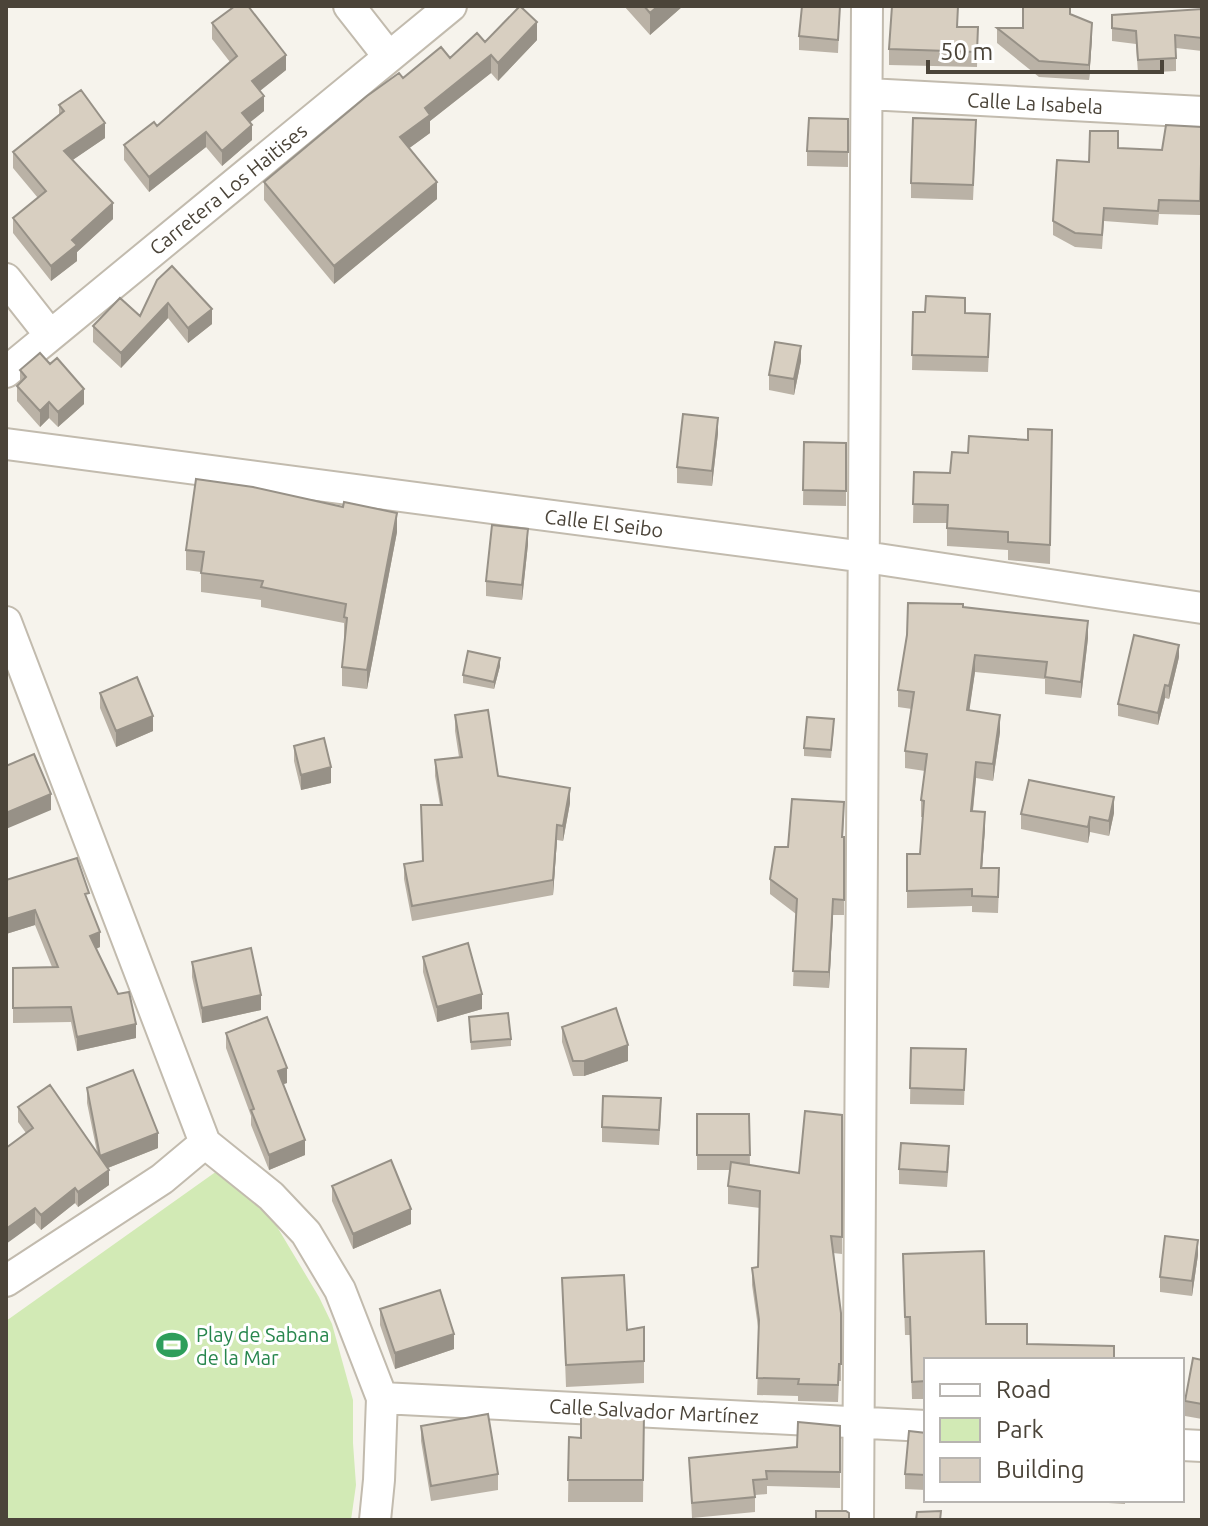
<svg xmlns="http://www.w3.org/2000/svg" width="1208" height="1526" font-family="Ubuntu,sans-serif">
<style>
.green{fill:#d2eab5}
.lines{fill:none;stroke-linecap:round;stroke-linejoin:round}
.minor-casing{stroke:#c2bbae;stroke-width:34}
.minor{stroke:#fff;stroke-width:30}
.wall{fill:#bab2a6}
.shaded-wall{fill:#979187}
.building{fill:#d8cfc1;stroke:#979187;stroke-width:2}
.labels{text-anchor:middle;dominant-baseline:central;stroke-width:6;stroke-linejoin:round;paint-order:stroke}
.street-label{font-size:20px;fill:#4b4439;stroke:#fff}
.leisure-label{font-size:20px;fill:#27864d;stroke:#fff;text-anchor:start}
</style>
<rect width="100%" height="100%" fill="#f6f3ec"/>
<path class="green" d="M217,1171L273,1220L319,1297L332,1324L353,1400V1443L356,1485L351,1520H6V1321Z"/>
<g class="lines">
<defs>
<path id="minor" d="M349,6L389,57
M868,94L1202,112
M6,279L50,335
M6,372L451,6
M6,444L865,557L1202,608
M6,622L205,1143L271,1196L306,1233L340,1290L382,1398L379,1480L375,1520
M6,1281L162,1179L205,1143
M382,1398L926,1426
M1182,1445L1202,1446
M858,1520L867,6"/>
</defs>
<use href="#minor" class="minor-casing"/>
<use href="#minor" class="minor"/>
</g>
<path class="wall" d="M624,6H683L650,35Z
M813,6H840L838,53L799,50V36Z
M1202,9V51L1176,48V71L1138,73L1136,44L1112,41V15Z
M1071,14L1092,38L1089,80L1039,77L997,43V28H1023Z
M212,23L286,70L260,91L264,111L250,122L252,140L222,166L206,147L149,192L124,160V145L157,126L230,62L212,39Z
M958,27H978L977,67L889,65V49Z
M537,40L498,81L491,73L430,121V133L409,148L437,199L334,284L264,200V182L403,78L485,42Z
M59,105L105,138L72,160L113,219L77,252V261L51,281L13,233V218L38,198L13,168V152L59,115Z
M848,119V167L807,166V151Z
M1202,127V186L1200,215L1159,214L1158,225L1104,221L1102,249L1075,247L1053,235V221L1118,148L1162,150Z
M976,136L973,200L911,198V183Z
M157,280L212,324L188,343L168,318L121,368L93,342V326L140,316Z
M913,312L965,313L990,329L988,372L912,370Z
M801,361L794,395L769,390V375Z
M20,370L84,404L58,427L49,418L40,427L17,401V386L20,383Z
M1052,430L1050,564L1008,560V550L947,546V523H913L914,472L950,473L968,453L1028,440Z
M718,433L712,486L677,483V467Z
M804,442L846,443V506L803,505Z
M397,532L367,689L342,686V667L345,637H344V623L261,607V600L201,592V572L186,570V550Z
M528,544L522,600L486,596V581Z
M963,607L1088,638L1081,698L1045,694V679L975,672L969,710L1000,732L993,781L976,778L973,811L985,828L982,868L999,885L998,913L972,912V906L907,908V854H920L923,817H921V800L925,771L905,768V751L912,709L898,707V690Z
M1179,657L1169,699L1165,698L1158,725L1118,716V704Z
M500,666L494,689L463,683V675Z
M100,693L153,731L116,747L100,708Z
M455,715L498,776L570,803L563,841L557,840L553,895L412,921L404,879V864L422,861L440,805L435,776V760L459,757L455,731Z
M834,727L831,758L804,756V748Z
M294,746L331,783L301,790L294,761Z
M1114,813L1109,836L1090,832L1088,843L1021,829V814Z
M844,817L843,837H844V915H833L829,988L793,986L796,914L770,894V879L788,847Z
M6,880L89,903L100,947L96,949L136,1038L77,1051L71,1022L13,1023V968L52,967L35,925L6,934Z
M423,957L482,1009L437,1022L423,972Z
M192,962L261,1010L202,1023L192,977Z
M469,1017L511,1039V1046L471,1050Z
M562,1027L628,1061L584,1076H573L562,1042Z
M226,1033L287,1083L283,1084L305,1155L269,1170L251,1125V1116L226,1048Z
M911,1048L966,1049L964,1105L910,1104Z
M87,1088L158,1148L108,1168L109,1185L78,1207L75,1203L41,1230L35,1223L26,1133L18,1122V1107L97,1152L87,1103Z
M661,1114L659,1145L602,1142V1127Z
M697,1114H749L750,1165L799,1173L842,1115V1254L833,1253L841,1313V1381H839L838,1402L798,1401V1396L757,1395L759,1334L752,1285V1268L758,1267L760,1208L728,1204V1186L730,1170H697Z
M949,1161L947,1187L899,1184V1169Z
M332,1186L411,1224L353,1249L332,1201Z
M1198,1255L1192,1296L1160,1292V1277Z
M903,1272L926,1360V1399H912L910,1335H905Z
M562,1278L627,1330L644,1327V1383L566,1387Z
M380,1309L454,1349L395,1369L380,1325Z
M1202,1360V1419L1185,1416V1401Z
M644,1414L643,1502H568L569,1437L581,1438Z
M421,1426L498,1474V1490L431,1501L421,1441Z
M840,1426V1488L767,1486V1494L755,1495V1512L692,1518L689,1458L797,1447Z
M926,1433V1490L905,1489V1474Z
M1092,1500H1125V1504L1092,1502Z"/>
<path class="shaded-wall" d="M658,6H683L650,35V13Z
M537,22V40L498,81V63Z
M1092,23V38L1089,80V65Z
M286,55V70L252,97V81Z
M491,55V73L430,121V133L400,155V137L425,108Z
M264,96V111L242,129V113Z
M105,123V138L64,166V151Z
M252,125V140L222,166V151Z
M206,132V147L149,192V177Z
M437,182V199L334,284V266Z
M113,203V219L77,252V261L51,281V266L72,240Z
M168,303V318L121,368V353Z
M212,309V324L188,343V328Z
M801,346V361L794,395V379Z
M84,389V404L58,427V412Z
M49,402V418L40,427V411Z
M718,418V433L712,486V471Z
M397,513V532L367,689V670Z
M528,529V544L522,600V585Z
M1088,621V638L1081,698V682Z
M1179,645V657L1169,699V686Z
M975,655V672L967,727V710Z
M500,658V666L494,689V682Z
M1165,685V698L1158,725V713Z
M1000,715V732L993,781V764Z
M153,716V731L116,747V731Z
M976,762V778L971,828V811Z
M331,767V783L301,790V775Z
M570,788V803L563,841V826Z
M51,794V810L6,829V813Z
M1114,797V813L1109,836V821Z
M985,812V828L981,884V868Z
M1090,817V832L1088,843V827Z
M557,825V840L553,895V880Z
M833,899V915L829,988V972Z
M35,910V925L6,934V919Z
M100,932V947L90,951V936Z
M482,994V1009L437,1022V1007Z
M261,995V1010L202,1023V1008Z
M136,1024V1038L77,1051V1037Z
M628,1045V1061L584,1076V1061Z
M287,1068V1083L278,1086V1071Z
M158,1133V1148L100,1171V1156Z
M305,1140V1155L269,1170V1155Z
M109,1170V1185L78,1207V1192Z
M75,1188V1203L41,1230V1215Z
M35,1208V1223L6,1244V1229Z
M411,1209V1224L353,1249V1234Z
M1198,1240V1255L1192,1296V1281Z
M454,1334V1349L395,1369V1353Z"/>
<path class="building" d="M235,6H248L286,55L252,81L264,96L242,113L252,125L222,151L206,132L149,177L124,145L154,122L157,126L237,56L212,23Z
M520,6L537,22L498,63L491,55L425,108L430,115L400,137L437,182L334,266L264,182L367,96L399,73L403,78L441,47L450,58L477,33L485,42Z
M644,6H658L650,13Z
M802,6L813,7V6H840L838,40L799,36Z
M892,6H958L957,27H978L977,52L889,49Z
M1023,6H1070V14L1092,23L1089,65L1039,61L997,28H1023Z
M1202,9V38L1175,35L1176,58L1138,60L1136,31L1112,28V15Z
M81,90L105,123L64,151L113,203L72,240L77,245L51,266L13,218L46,191L13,152L64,111L59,105Z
M809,118L848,119V152L807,151Z
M913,118L976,120L973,185L911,183Z
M1166,125L1202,127L1200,201L1159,200L1158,211L1104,208L1102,235L1075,233L1053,221L1057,160L1089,162L1090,131H1118V148L1162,150Z
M172,266L212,309L188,328L168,303L121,353L93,326L120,298L140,316L157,280Z
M926,296L965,298V313L990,314L988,357L912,355L913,312H925Z
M775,342L801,346L794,379L769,375Z
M40,353L50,364L57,358L84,389L58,412L49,402L40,411L17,386L26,377L20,370Z
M683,414L718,418L712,471L677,467Z
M1028,429L1052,430L1050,545L1008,542V532L947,528L948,505L913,504L914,472L950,473L952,452L968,453L969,436L1028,440Z
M804,442L846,443V491L803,490Z
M196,479L253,487L343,507L344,502L397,513L367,670L342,667L347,618L344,617L346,604L261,587L263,581L201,573L204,552L186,550Z
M492,525L528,529L522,585L486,581Z
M908,603L963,604V607L1088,621L1081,682L1045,677L1047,662L975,655L967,710L1000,715L993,764L976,762L971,811L985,812L981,868H999L998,897L972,896V889L907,891V854H920L924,801L921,800L927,754L905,751L914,692L898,690L907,635Z
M1134,635L1179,645L1169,686L1165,685L1158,713L1118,704Z
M468,651L500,658L494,682L463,675Z
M137,677L153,716L116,731L100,693Z
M488,710L498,776L570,788L563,826L557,825L553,880L412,906L404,864L423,861L421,805H442L435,760L462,757L455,715Z
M807,717L834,719L831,750L804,748Z
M324,738L331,767L301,775L294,746Z
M34,754L51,794L6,813V766Z
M1029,780L1114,797L1109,821L1090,817L1088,827L1021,814Z
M792,799L844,802L842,837H844V900L833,899L829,972L793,971L797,899L770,879L775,847H788Z
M77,858L89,893L85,894L100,932L90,936L118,994L129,992L136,1024L77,1037L71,1007L13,1008V968L58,967L35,910L6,919V880Z
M468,943L482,994L437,1007L423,957Z
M251,948L261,995L202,1008L192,962Z
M616,1008L628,1045L584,1061H573L562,1027Z
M508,1013L511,1039L471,1042L469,1017Z
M267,1017L287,1068L278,1071L305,1140L269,1155L251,1110L254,1109L226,1033Z
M911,1048L966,1049L964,1090L910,1088Z
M133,1070L158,1133L100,1156L87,1088Z
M50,1085L109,1170L78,1192L75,1188L41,1215L35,1208L6,1229V1148L33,1128L18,1107Z
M603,1096L661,1098L659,1130L602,1127Z
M805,1111L842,1115V1237L831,1236L841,1313V1364H839L838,1385L798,1384L799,1379L757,1378L759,1320L752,1268L758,1267L760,1191L728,1186L731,1162L799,1173Z
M697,1114H749L750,1155H697Z
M901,1143L949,1146L947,1172L899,1169Z
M391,1160L411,1209L353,1234L332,1186Z
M1165,1236L1198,1240L1192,1281L1160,1277Z
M984,1251L986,1324H1027V1344L1114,1346V1360H926V1381L912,1382L910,1317H905L903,1254Z
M624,1275L627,1330L644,1327V1361L566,1365L562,1278Z
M440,1290L454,1334L395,1353L380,1309Z
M1193,1358L1202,1360V1404L1185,1401Z
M488,1414L498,1474L431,1486L421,1426Z
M581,1414H644L643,1480H568L569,1437L581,1438Z
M798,1422L840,1426V1472L766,1471L767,1479L753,1480L755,1497L692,1503L689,1458L797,1447Z
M909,1431L926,1433V1475L905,1474Z
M816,1511H846L849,1513V1520H816Z
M941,1511L940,1520H916L917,1512Z"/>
<defs>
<symbol id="stadium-bare" viewBox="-9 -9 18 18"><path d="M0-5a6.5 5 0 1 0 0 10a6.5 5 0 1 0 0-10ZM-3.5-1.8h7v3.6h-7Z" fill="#2e9e5b" stroke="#fff" stroke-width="2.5" paint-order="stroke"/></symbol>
</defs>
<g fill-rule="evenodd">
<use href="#stadium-bare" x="150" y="1323" width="44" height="44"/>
</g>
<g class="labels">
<g class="street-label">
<text transform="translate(1035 103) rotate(3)">Calle La Isabela</text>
<text transform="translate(228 189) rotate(-39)">Carretera Los Haitises</text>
<text transform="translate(604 523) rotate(7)">Calle El Seibo</text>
<text transform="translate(654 1411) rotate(3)">Calle Salvador Martínez</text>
</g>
<g class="leisure-label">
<text x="196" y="1334">Play de Sabana<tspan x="196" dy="23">de la Mar</tspan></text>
</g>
</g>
<rect width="1208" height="1526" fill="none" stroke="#4b4439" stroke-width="16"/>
<rect x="924" y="1358" width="260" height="144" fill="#ffffff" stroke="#b7b4b0" stroke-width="2"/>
<rect x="940" y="1384" width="40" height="12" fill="#ffffff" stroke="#b7b4b0" stroke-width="2"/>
<text x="996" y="1398" font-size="24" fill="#4b4439">Road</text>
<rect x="940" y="1418" width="40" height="24" fill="#d2eab5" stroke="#b7b4b0" stroke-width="2"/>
<text x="996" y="1438" font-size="24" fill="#4b4439">Park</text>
<rect x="940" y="1458" width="40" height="24" fill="#d8cfc1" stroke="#b7b4b0" stroke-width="2"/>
<text x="996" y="1478" font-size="24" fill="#4b4439">Building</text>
<path d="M928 60v12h234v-12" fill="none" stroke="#4b4439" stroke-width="4"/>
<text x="940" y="60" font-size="24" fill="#4b4439" stroke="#ffffff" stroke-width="6" paint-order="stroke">50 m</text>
</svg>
